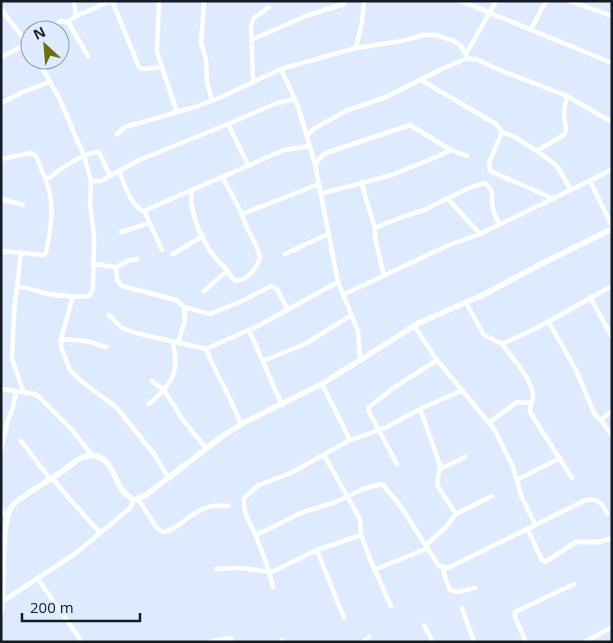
<svg xmlns="http://www.w3.org/2000/svg" width="613" height="643" font-family="'Open Sans',sans-serif">
<style>
.lines{fill:none;stroke-linecap:round;stroke-linejoin:round}
.minor{stroke:#fff;stroke-width:4.5}
.tertiary{stroke:#fff;stroke-width:5.5}
</style>
<rect width="100%" height="100%" fill="#deebfe"/>
<g class="lines">
<path class="minor" d="M74,1L76,16
M112,1L139,67L143,69L161,67
M159,1L157,52L177,112
M204,1L201,43L206,59L207,82L212,101
M461,1L612,63
M569,1L612,16
M1,9L30,47
M68,22L76,16L111,1
M531,29L546,1
M46,30L61,21L68,22L88,56
M251,40L306,16L344,4
M356,48L362,22L364,1
M466,54L496,1
M1,57L29,43
M281,69L298,106L315,164L338,282L358,331L360,358
M421,80L496,124L502,132L513,136L537,151L565,134C567,127 565,123 564,117C564,110 565,103 567,96
M253,82L251,25L254,18L269,7
M1,103L23,92L50,82
M228,124L277,103L295,99
M502,132L489,163L490,171L554,199
M117,134L125,127L195,107L219,98L281,69L356,48L402,41L423,35H436L454,41L461,46L468,58
M306,136L315,128L348,110L386,97L442,69L468,58L478,60L495,68L567,96L612,122
M537,151L557,166L571,190
M1,159L31,153L36,156L45,178C52,178 53,175 58,171C66,165 89,151 99,152L110,176L137,161L228,124L248,165
M315,164L323,155L329,152L410,125L451,150L467,156
M119,171C125,185 130,206 145,212
M222,176L242,214
M91,181H101L110,176
M590,181L612,169
M361,182L375,228
M191,191C190,215 202,242 218,261C220,264 224,266 226,269C230,274 231,279 236,281C249,279 255,270 260,258C258,242 245,230 242,214L319,184
M320,194L392,175L429,160L451,150
M1,199L23,205
M448,199L480,234
M121,232L150,223
M162,250L146,215V210L284,150L309,146
M1,251L44,255L46,253C51,226 56,205 45,178
M21,253L14,312L12,359L24,393
M173,254L203,236
M285,254L328,234
M93,264L116,267L128,261L137,259
M116,267L117,280L122,286L176,300L184,307L185,320L178,343
M384,276L375,238V228L405,216L424,210L469,188L484,183C496,189 490,199 493,209C494,214 497,219 499,224
M17,287C27,287 35,290 44,293C52,295 81,298 89,296L93,289L94,236L90,204L91,181L84,156L60,100L38,60
M204,291L227,271
M343,295L449,245L480,234L589,181H590L612,226
M73,296L61,339V347L70,370L81,381L117,408L154,454L168,477
M590,297L612,337
M466,303L484,335L502,344L535,329L612,286
M184,307L210,314L242,301L271,286L277,289L288,310
M109,315L122,328L136,333L206,349L258,326L338,282
M548,321L576,370L595,415L601,420L612,436
M414,326L437,360L494,429L513,467L522,498L535,524
M249,330L282,405
M61,339L86,341L106,347
M502,344C511,356 533,380 533,396C533,402 529,406 530,412L572,478
M206,349C216,375 232,398 241,425
M263,361L305,344L352,315
M152,381L164,390L183,420L206,448
M322,384L350,440
M1,389L35,394L40,398L72,430L92,455
M149,404C172,384 181,372 172,341
M420,409L440,465L437,485L456,514L445,528L426,545
M601,420L612,411
M490,422L517,402L530,403
M21,441L51,480
M1,450L7,423L13,407L16,393
M324,455L360,519L361,535L370,559L391,606
M397,464L368,410L369,407L395,387L437,360
M440,469L465,457
M517,480L560,458
M138,499L157,528L163,532C180,529 191,511 208,507C215,505 222,506 228,506
M1,508L6,517
M456,514L492,496
M527,528L542,560L545,562L576,542H599L612,538
M100,533L130,508L134,500
M256,535L301,513L336,502L363,489L382,484L399,504L439,566L448,568L586,500C597,498 603,503 607,514
M361,535L317,550L272,572H269C266,561 261,549 257,539C252,525 242,513 244,498L259,485L291,473L348,441L387,427L420,409L463,390
M317,550L344,618
M443,568L445,577L450,590L458,592L475,588
M216,569L241,568L269,572L273,587
M374,570L428,548
M38,579L82,642
M3,601L76,553L100,533L68,497L53,479
M462,608L474,642
M424,625L433,642
M282,640L283,642
M210,642L230,638L233,642
M363,642L369,637
M526,642L515,617V612L574,584
M585,642L612,627"/>
<path class="tertiary" d="M1,613C5,587 0,526 11,507C21,495 50,481 64,470C75,462 87,450 101,458C112,464 115,480 122,490C125,494 130,497 134,500L146,495L224,435L247,421L322,384L419,323L485,294L543,263L612,229"/>
</g>
<rect width="613" height="643" fill="none" stroke="#151b23" stroke-width="5"/>
<g transform="translate(45 45) rotate(334)"><circle r="24" fill="#deebfe" stroke="#8e98a6"/>
<path d="M0-4L9 19L0 12L-9 19Z" fill="#6b6d10"/>
<text y="-8" font-size="14" font-weight="bold" text-anchor="middle" fill="#151b23">N</text>
</g>
<path d="M22 613v8h118v-8" fill="none" stroke="#151b23" stroke-width="2.5"/>
<text x="30" y="613" font-size="15" fill="#151b23" stroke="#deebfe" stroke-width="4" paint-order="stroke">200 m</text>
</svg>
